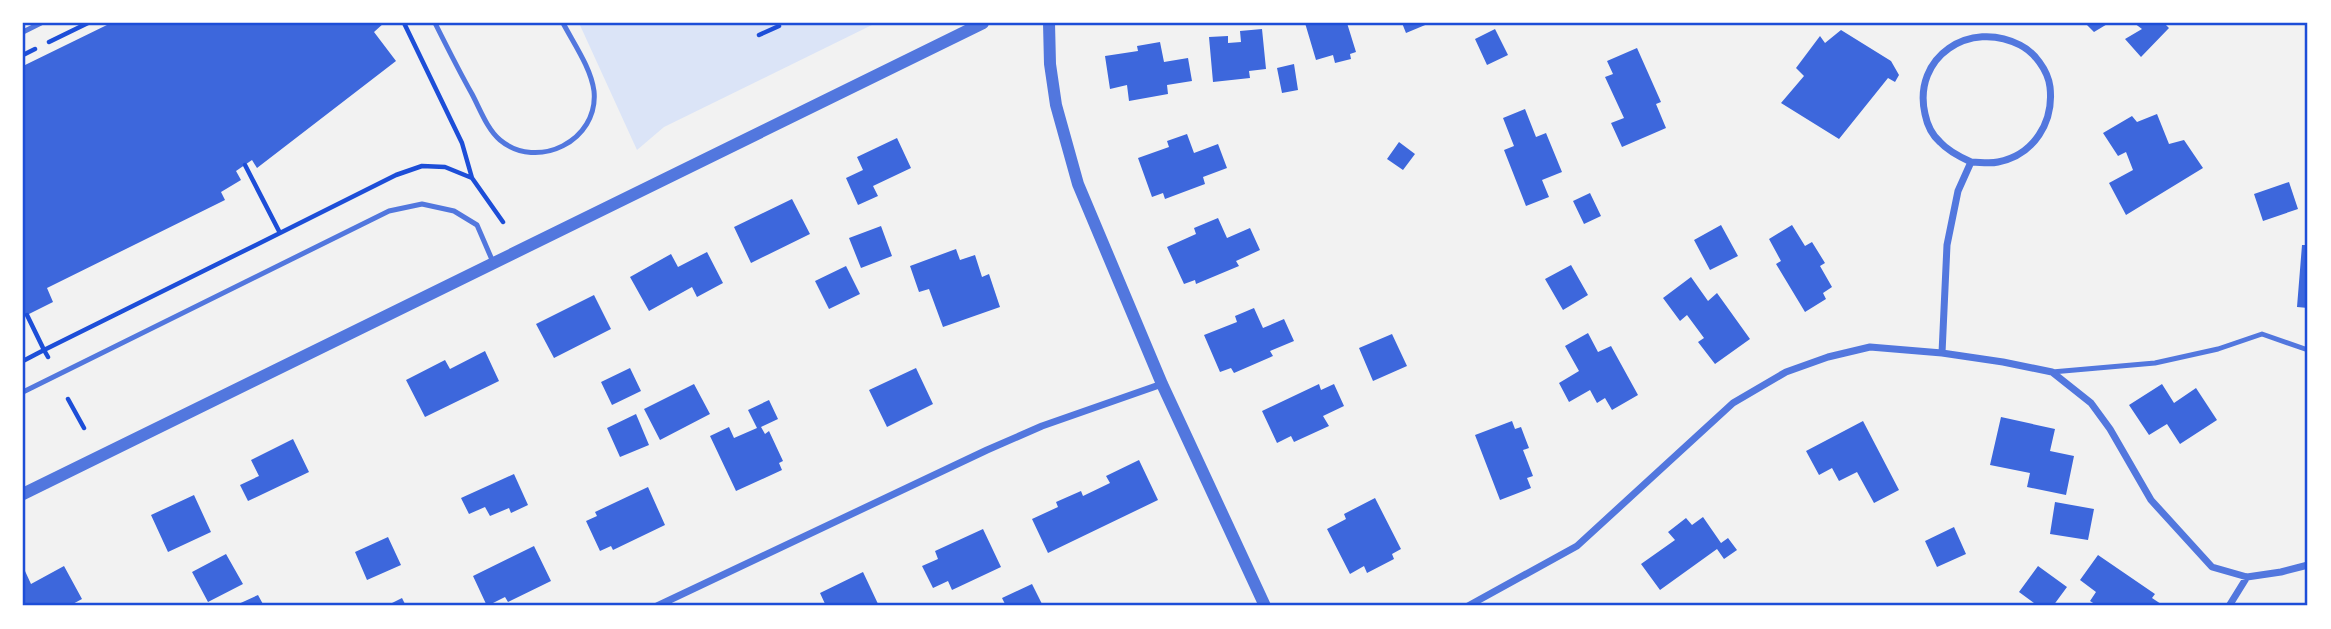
<svg xmlns="http://www.w3.org/2000/svg" width="2331" height="629" font-family="'Space Grotesk',sans-serif">
<style>
.green{fill:#dbe4f7}
.building{fill:#3d67dc}
.lines{fill:none;stroke-linecap:round;stroke-linejoin:round}
.path{stroke:#1d4ed8;stroke-width:4.5}
.service{stroke:#5277de;stroke-width:5}
.minor{stroke:#5277de;stroke-width:7}
.tertiary{stroke:#5277de;stroke-width:12}
.neatline{fill:none;stroke:#1d4ed8;stroke-width:2.5}
</style>
<rect width="100%" height="100%" fill="#f2f2f2"/>
<path class="green" d="M579,23H876L664,127L637,150Z"/>
<path class="building" d="M111,23H384L374,32L396,61L257,168L252,160L236,171L241,180L221,192L225,200L47,288L53,302L23,317V66Z
M1305,23H1347L1356,52L1350,54L1351,59L1335,63L1333,55L1316,60Z
M1402,23H1430L1406,33Z
M2085,23H2109L2094,32Z
M2134,23H2164L2169,28L2141,57L2125,39L2142,29Z
M1262,29L1266,69L1249,71L1250,78L1213,82L1209,37L1228,36V43L1241,42L1240,31Z
M1495,29L1508,55L1487,65L1475,39Z
M1841,30L1891,61L1899,75L1895,82L1888,78L1839,139L1781,103L1804,76L1796,68L1820,36L1825,43Z
M1160,42L1164,62L1188,58L1192,81L1167,85L1168,94L1129,101L1127,85L1110,89L1105,56L1138,51L1137,46Z
M1637,48L1661,102L1656,104L1666,128L1622,147L1611,123L1624,118L1605,77L1613,74L1607,61Z
M1294,64L1298,90L1282,93L1277,68Z
M1525,109L1536,137L1546,133L1562,172L1542,180L1549,197L1526,206L1504,150L1514,146L1503,118Z
M2157,114L2169,144L2184,140L2203,168L2126,215L2109,183L2133,170L2126,152L2118,156L2103,133L2132,116L2137,122Z
M1187,134L1194,153L1218,144L1227,168L1203,177L1205,184L1165,199L1163,193L1152,197L1138,158L1169,147L1167,141Z
M897,138L911,168L873,186L878,196L858,205L846,178L863,170L857,157Z
M1399,142L1415,154L1403,170L1387,159Z
M2289,182L2298,209L2263,221L2254,194Z
M1590,193L1601,216L1584,224L1573,201Z
M792,199L810,234L751,263L734,227Z
M1218,218L1227,238L1250,228L1260,250L1236,261L1239,266L1196,284L1195,280L1184,284L1167,247L1196,234L1194,228Z
M1721,225L1738,256L1710,270L1694,240Z
M1792,225L1805,246L1812,242L1825,263L1820,266L1832,287L1823,293L1826,299L1805,312L1776,264L1781,261L1769,239Z
M881,226L892,256L861,268L849,238Z
M2302,245H2308V308L2297,307Z
M956,249L960,260L975,255L982,277L989,274L1000,307L943,327L929,289L919,292L910,266Z
M707,252L723,283L697,297L692,287L649,311L630,277L671,254L678,267Z
M1571,265L1588,295L1563,310L1545,279Z
M846,266L860,294L829,309L815,281Z
M1691,277L1708,301L1717,293L1750,339L1715,364L1698,342L1704,338L1687,315L1680,321L1663,298Z
M594,295L611,329L554,358L536,324Z
M1254,308L1263,328L1284,319L1294,341L1270,351L1273,356L1234,373L1231,368L1220,372L1204,335L1237,322L1235,316Z
M1588,333L1598,352L1611,346L1638,395L1612,410L1605,398L1597,403L1590,390L1569,402L1559,383L1579,371L1565,346Z
M1392,334L1407,366L1373,381L1359,348Z
M485,351L499,381L425,417L406,380L445,360L450,369Z
M630,368L641,391L612,405L601,382Z
M916,368L933,404L887,427L869,390Z
M694,384L710,414L660,440L644,409Z
M1319,384L1321,390L1334,384L1344,406L1323,416L1329,426L1294,442L1291,436L1277,443L1262,411Z
M2162,384L2174,403L2196,388L2217,420L2180,444L2167,424L2149,435L2129,405Z
M769,400L778,419L761,427L765,434L769,431L783,461L779,463L782,470L736,491L710,436L729,427L734,438L757,428L748,410Z
M636,414L649,445L620,457L607,428Z
M2001,417L2055,429L2050,451L2074,456L2066,495L2027,487L2030,473L1990,465Z
M1512,421L1515,429L1521,427L1529,448L1523,450L1533,476L1527,478L1531,488L1500,500L1475,435Z
M1863,421L1899,490L1874,503L1857,472L1839,481L1832,468L1819,475L1806,451Z
M293,439L309,472L248,501L240,485L259,476L251,460Z
M1139,460L1158,500L1048,553L1032,519L1058,507L1056,502L1081,491L1083,496L1110,483L1106,476Z
M514,474L528,505L511,513L509,508L490,516L485,507L469,514L461,498Z
M648,487L665,525L613,550L611,546L600,551L586,521L597,516L595,512Z
M194,495L211,532L168,552L151,515Z
M1375,498L1401,549L1392,554L1394,559L1367,573L1364,566L1350,574L1327,529L1346,519L1344,514Z
M2055,502L2094,509L2088,540L2050,534Z
M1703,517L1721,543L1728,538L1737,550L1724,559L1717,549L1660,590L1641,564L1675,540L1668,532L1686,518L1692,525Z
M1954,527L1966,554L1937,567L1925,541Z
M983,529L1001,567L952,590L948,581L933,588L922,566L938,559L935,551Z
M388,537L401,565L367,580L355,552Z
M534,546L551,581L508,602L505,597L487,606L473,576Z
M226,554L243,584L208,602L192,572Z
M2098,555L2155,594L2152,598L2164,606H2098L2090,601L2096,592L2080,580Z
M64,566L82,599L69,606H23V572L25,571L31,584Z
M2038,566L2067,587L2053,606H2038L2019,592Z
M863,572L879,606H826L820,593Z
M1032,584L1043,606H1006L1002,598Z
M258,595L264,606H234Z
M402,598L406,606H386Z"/>
<g class="lines">
<path class="path" d="M404,23L462,143L472,178
M759,35L779,26L777,23
M49,42L88,23
M23,55L35,49
M280,233L396,175L422,166L445,167L472,178L503,222
M48,357L44,350L280,233L245,165
M23,361L44,350L27,315
M68,399L84,428"/>
<path class="service" d="M435,23C447,47 459,71 472,94C480,109 487,129 500,140C537,171 599,141 594,91C591,68 574,44 563,23
M23,32L41,23
M2052,372L2155,363L2218,349L2262,334L2308,350
M23,392L389,211L422,204L454,211L477,225L493,262"/>
<path class="minor" d="M1942,353L1947,245L1958,191L1971,162C1960,157 1948,151 1940,142C1932,135 1927,124 1925,114C1912,57 1970,19 2020,45C2034,52 2048,70 2050,87C2054,122 2034,155 1998,162C1989,164 1980,162 1971,162
M657,606L987,450L1042,426L1162,384
M1468,606L1577,546L1733,403L1786,372L1828,357L1870,347L1942,353L2003,362L2052,372L2091,403L2110,429L2151,500L2212,567L2247,577L2281,572L2308,565
M2229,606L2247,577"/>
<path class="tertiary" d="M1049,23L1050,64L1056,105L1078,184L1162,384L1265,606
M23,494L983,23"/>
</g>
<rect width="2331" height="629" fill="none" stroke="#ffffff" stroke-width="49"/>
<rect x="24" y="24" width="2282" height="580" class="neatline"/>
</svg>
